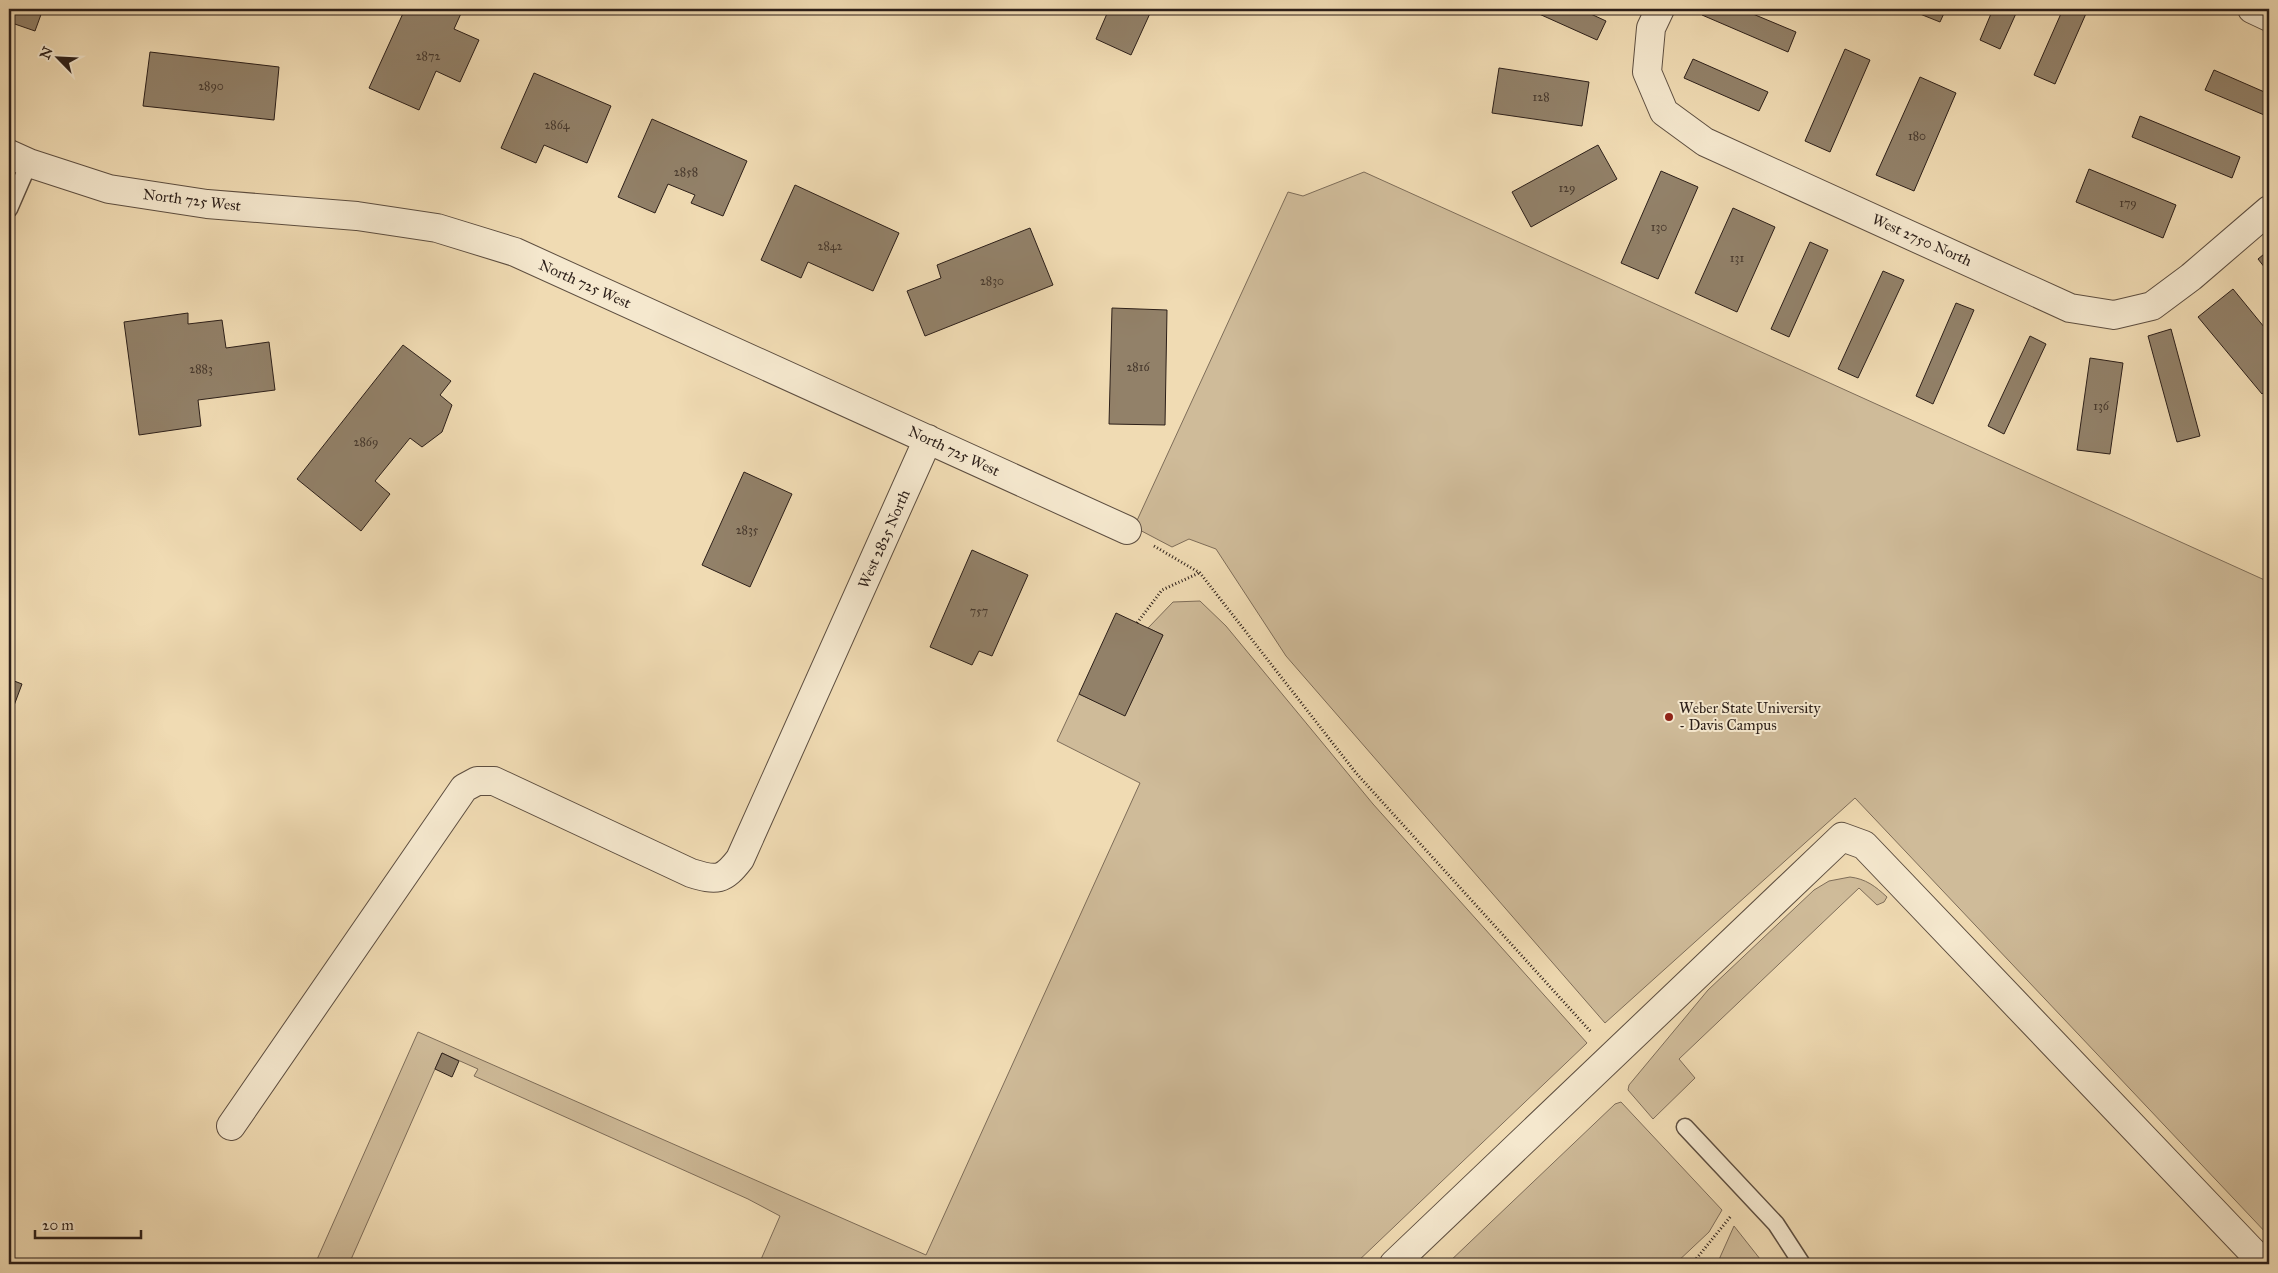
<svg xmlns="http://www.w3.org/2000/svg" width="2278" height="1273" font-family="'IM FELL Great Primer',serif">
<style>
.green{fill:#cfbb99;stroke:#7e6d59}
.building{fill:#928169;stroke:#2c1f19}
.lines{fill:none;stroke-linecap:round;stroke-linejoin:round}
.service-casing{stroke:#5d4e40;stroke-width:19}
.minor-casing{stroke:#5d4e40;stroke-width:30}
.path{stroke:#2c1f19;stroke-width:3;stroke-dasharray:1 2.5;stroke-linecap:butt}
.service{stroke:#f5e8ce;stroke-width:16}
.minor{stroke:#f5e8ce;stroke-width:28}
.poi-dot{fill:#8f2418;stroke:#f5e8ce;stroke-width:2}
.labels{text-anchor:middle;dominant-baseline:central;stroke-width:4;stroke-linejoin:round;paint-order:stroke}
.number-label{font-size:12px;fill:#46382d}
.street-label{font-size:15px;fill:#2c1f19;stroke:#f5e8ce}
.poi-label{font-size:15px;fill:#2c1f19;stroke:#f5e8ce;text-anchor:start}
</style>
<rect width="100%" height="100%" fill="#f0dbb3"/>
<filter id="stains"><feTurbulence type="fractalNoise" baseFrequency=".004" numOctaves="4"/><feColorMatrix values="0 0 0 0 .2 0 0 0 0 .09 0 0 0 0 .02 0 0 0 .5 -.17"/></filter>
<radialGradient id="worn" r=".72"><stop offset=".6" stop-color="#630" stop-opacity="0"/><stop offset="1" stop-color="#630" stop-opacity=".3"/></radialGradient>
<path class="green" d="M1364,172L2269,582V1236L1855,798L1605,1023L1286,656L1216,549L1189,539L1172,547L1134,527L1288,192L1303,196Z
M1200,601L1226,626L1373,804L1587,1043L1355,1264H759L780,1216L748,1199L474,1076L478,1069L442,1053L349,1264H315L418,1032L926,1255L1140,783L1057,741L1079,694L1125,715L1163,635L1148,628L1173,602Z
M1850,877C1866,879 1875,886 1887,897L1884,902L1877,905L1859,888L1679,1059L1695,1078L1653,1119L1628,1090L1629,1085L1708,990L1814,890L1829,881Z
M1621,1102L1722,1210L1709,1232L1675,1264H1447L1615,1104Z
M1734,1226L1764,1264H1717Z"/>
<path class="building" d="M9,9H43L35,31L9,22Z
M405,9H463L454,29L479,40L460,82L436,71L419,110L369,88Z
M1109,9H1152L1131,55L1096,39Z
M1528,9H1580L1606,21L1597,40Z
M1705,9H1741L1796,32L1788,52L1702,15Z
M1922,9H1946L1940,22L1920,14Z
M1993,9H2018L2000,49L1980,40Z
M2063,9H2088L2055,84L2034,75Z
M1845,49L1870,60L1830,152L1805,141Z
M150,52L279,67L274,120L143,106Z
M1693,59L1768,92L1759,111L1684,78Z
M1499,68L1589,82L1582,126L1492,113Z
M2214,70L2269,94V117L2205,90Z
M534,73L611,106L587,163L544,145L536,163L501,148Z
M1920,77L1956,93L1914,191L1876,175Z
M2140,116L2240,157L2232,178L2132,137Z
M652,119L747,161L723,216L691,203L695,195L668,184L655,213L618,197Z
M1598,145L1617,179L1531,227L1512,192Z
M2089,169L2176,205L2163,238L2076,202Z
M1661,171L1698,187L1658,279L1621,263Z
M795,185L899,233L873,291L808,262L801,278L761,260Z
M1733,208L1775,227L1737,312L1695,293Z
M1030,228L1053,285L925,336L907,291L941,278L937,265Z
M1810,242L1828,250L1789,337L1771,329Z
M2269,250V273L2258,259Z
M1883,271L1904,280L1858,378L1838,369Z
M2233,289L2269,333V388L2262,394L2198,317Z
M1956,303L1974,310L1933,404L1916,396Z
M1112,308L1167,310L1165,425L1109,424Z
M188,313V324L222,320L226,348L269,342L275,390L198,400L201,426L139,435L124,322Z
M2171,329L2200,436L2177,442L2148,336Z
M2030,336L2046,344L2004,434L1988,426Z
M403,345L451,381L440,395L452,405L442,432L422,447L410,438L375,481L390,494L361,531L297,479Z
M2090,358L2123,363L2110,454L2077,450Z
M744,472L792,494L750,587L702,565Z
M972,550L1028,575L992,656L979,651L972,665L930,647Z
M1116,613L1163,635L1125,716L1079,694Z
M9,679L22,684L9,719Z
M442,1053L459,1061L452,1077L435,1069Z"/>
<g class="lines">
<defs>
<path id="service" d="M9,209L29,163
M1685,1127L1776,1224L1802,1264"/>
<path id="minor" d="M1660,9L1651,28L1647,72L1664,112L1705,142L2070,308L2114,315L2152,306L2191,277L2269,210
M2252,9L2269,17
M9,154L29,163L109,189L207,204L357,216L437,228L515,252L1127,530
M231,1126L464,788L477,781H494L691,873C717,881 723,881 740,859L928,439
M1394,1264L1842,837L1864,845L2264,1264"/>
</defs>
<use href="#service" class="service-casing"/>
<use href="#minor" class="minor-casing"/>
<path class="path" d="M1154,546L1200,573L1356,773L1591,1032
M1137,623L1162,590L1199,573
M1692,1264L1731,1216"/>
<use href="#service" class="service"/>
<use href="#minor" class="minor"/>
</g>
<circle class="poi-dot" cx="1669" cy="717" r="5"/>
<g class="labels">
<g class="number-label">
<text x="428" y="56">2872</text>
<text x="211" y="86">2890</text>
<text x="1541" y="97">128</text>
<text x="557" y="125">2864</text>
<text x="1917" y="136">180</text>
<text x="686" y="172">2858</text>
<text x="1567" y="188">129</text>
<text x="2128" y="203">179</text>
<text x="1659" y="227">130</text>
<text x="830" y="246">2842</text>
<text x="1737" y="258">131</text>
<text x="992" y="281">2830</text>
<text x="1138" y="367">2816</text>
<text x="201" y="369">2883</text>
<text x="2101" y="406">136</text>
<text x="366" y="442">2869</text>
<text x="747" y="530">2835</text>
<text x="979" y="611">757</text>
</g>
<g class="street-label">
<text transform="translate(192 200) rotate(7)">North 725 West</text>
<text transform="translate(1922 240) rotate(24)">West 2750 North</text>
<text transform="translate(585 284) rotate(24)">North 725 West</text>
<text transform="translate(954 451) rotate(25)">North 725 West</text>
<text transform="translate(884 539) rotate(-66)">West 2825 North</text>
</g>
<g class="poi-label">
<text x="1679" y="708">Weber State University<tspan x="1679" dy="17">- Davis Campus</tspan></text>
</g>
</g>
<rect width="2278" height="1273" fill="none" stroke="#f0dbb3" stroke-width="30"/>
<rect x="10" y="10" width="2258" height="1253" fill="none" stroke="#2c1f19" stroke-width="2.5"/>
<rect x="15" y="15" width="2248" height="1243" fill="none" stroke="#2c1f19"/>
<g transform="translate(58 58) rotate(294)" stroke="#f5e8ce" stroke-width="4" paint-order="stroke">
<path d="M0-4L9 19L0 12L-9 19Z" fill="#2c1f19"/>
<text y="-8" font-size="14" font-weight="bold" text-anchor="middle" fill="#2c1f19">N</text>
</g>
<path d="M35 1230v8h106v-8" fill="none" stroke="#2c1f19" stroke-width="2.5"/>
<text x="42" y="1230" font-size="15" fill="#2c1f19" stroke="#f5e8ce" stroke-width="4" paint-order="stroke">20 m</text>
<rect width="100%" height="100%" filter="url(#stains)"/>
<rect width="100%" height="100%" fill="url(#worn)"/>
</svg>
